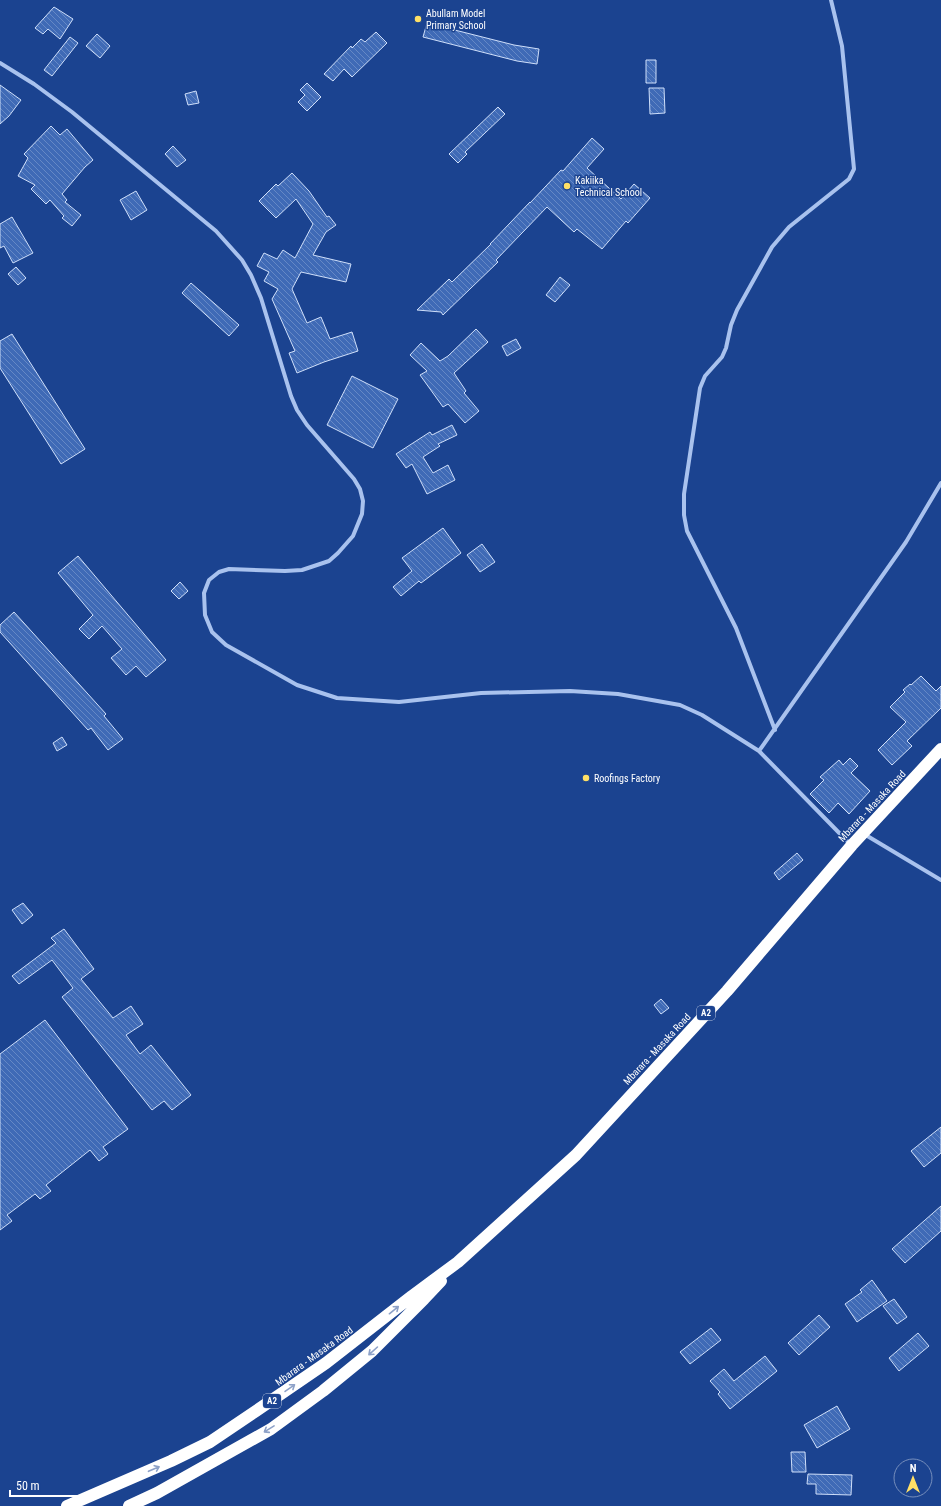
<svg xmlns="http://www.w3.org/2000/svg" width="941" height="1506" font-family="'Roboto Condensed',sans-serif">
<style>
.building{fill:url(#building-back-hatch);stroke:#cfdffa}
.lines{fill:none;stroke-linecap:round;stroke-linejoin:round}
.street{stroke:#a9c2ee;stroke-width:4}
.highway{stroke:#fff;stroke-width:12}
.oneway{stroke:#8da1c8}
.poi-dot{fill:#ffe066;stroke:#1b4390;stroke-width:1.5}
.labels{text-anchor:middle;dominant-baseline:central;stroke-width:3;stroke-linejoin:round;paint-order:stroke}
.shield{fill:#1b4390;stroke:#bbc7de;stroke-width:1}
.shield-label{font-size:9px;font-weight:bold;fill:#fff}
.poi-label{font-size:10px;fill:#fff;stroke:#1b4390;text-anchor:start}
.street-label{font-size:10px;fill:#fff;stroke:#1b4390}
</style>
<defs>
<pattern id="building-back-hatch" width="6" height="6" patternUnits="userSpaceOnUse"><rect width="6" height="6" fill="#3f6ab6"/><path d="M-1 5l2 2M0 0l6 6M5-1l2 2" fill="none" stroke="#6588c5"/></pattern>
</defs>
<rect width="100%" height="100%" fill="#1b4390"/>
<path class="building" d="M54,7L73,19L60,39L48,29L43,34L35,28Z
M427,23L514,45L539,49L537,64L517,61L423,37Z
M376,32L387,43L352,77L344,69L333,81L324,74L351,46L352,48L361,39L365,42Z
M97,34L110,46L100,58L86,46Z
M70,37L78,43L52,76L44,70Z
M646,60H656V83H646Z
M307,83L321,97L307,111L298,102L305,95L300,90Z
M0,85L21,100L9,116L0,124Z
M649,88H664L665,113L650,114Z
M196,91L199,103L188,105L185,94Z
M498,107L505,114L465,152L467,154L458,163L449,154Z
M51,126L60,135L67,129L93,160L85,167L62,194L67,200L65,202L81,215L72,226L62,218L64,216L50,200L46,204L31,189L35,185L18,176L28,158L24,154Z
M592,138L604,149L587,168L621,199L634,184L650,198L628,223L626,221L602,249L577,229L574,232L547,207L496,260L498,262L443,315L441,312L417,310L449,279L452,282L491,244H490L530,202V203L561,170L563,171Z
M173,146L186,160L177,167L165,154Z
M292,173L309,191L327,217L329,216L336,225L326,232L313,255L351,264L346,282L301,272L292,289L307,323L321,317L330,339L352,332L358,351L324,362L297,373L289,353L295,351L272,299L278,289L264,281L269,272L257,266L264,253L277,259L283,250L295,258L313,224L296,199L276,218L259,201L276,184L278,186Z
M136,191L147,210L131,220L120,200Z
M12,217L33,253L13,263L4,246L0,248V224Z
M16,267L26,278L18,285L8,274Z
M560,277L570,285L555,302L546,295Z
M191,283L239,325L229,336L182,293Z
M476,329L488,342L454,373L466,391L464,393L479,411L465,423L448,404L443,407L420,375L427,371L410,355L421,343L440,361L448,356Z
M12,334L85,449L61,464L0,368V341Z
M516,339L521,348L507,356L502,346Z
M352,376L398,399L373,448L327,425Z
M452,425L457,435L438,444L440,446L423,457L433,473L448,465L455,480L427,494L412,464L406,468L396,454L430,432L432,435Z
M443,528L461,553L421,583L419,581L401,596L393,587L412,571L402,558Z
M482,544L495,562L480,572L467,555Z
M78,556L166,660L146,677L136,666L126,675L111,658L122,649L102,626L89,639L79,629L93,615L58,573Z
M180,582L188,591L179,599L171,591Z
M14,612L106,714L104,716L123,739L108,750L91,728L88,730L0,632V625Z
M921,676L936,691L941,686V708L907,741L912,746L892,765L878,750L906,722L890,707L905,692L903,690L910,684L911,685Z
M62,737L67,745L57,751L53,743Z
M850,758L858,766L851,773L870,791L849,814L838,803L829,813L810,794L824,780L820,777L839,760L843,765Z
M797,853L803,860L779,880L774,873Z
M23,903L33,915L22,924L12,910Z
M64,929L94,969L81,979L113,1018L131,1006L143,1024L126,1035L140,1054L151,1045L191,1095L172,1110L164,1101L152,1110L62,997L73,988L52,960L19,984L12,976L56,943L51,938Z
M661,999L669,1008L661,1014L654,1005Z
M45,1020L128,1129L103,1147L108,1154L99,1161L90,1150L46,1185L51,1191L40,1199L35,1194L7,1215L12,1221L0,1230V1054Z
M941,1127V1153L924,1167L911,1151Z
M941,1206V1231L905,1263L892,1249Z
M872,1280L887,1301L857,1322L845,1304L862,1292L860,1290Z
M894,1299L907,1317L897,1324L883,1306Z
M819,1315L830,1327L799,1355L788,1343Z
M711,1328L721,1340L690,1364L680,1352Z
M918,1333L929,1346L899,1371L889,1358Z
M765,1356L777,1371L730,1409L718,1394L720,1392L710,1381L724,1369L734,1381Z
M837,1406L850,1429L817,1448L804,1425Z
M791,1452H805L806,1472H792Z
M808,1474L852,1475L851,1495L816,1494V1484H807Z"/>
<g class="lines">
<path class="street" d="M0,63L34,84L72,112L216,231L242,260L251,275L261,298L291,396L297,410L307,425L354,479L360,489L363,501L362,514L353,536L338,553L329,561L302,570L285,571L229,569L219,572L209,580L204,593L205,615L212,632L226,645L297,685L337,698L399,702L481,693L570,691L618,694L680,705L702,715L759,751L851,845
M775,730L736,628L687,531L684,515V494L700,388L705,376L722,357L726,348L731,325L737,310L772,247L789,227L849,179L854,169L842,46L831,0
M759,751L906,542L941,483
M864,834L941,880"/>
<path class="highway" d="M67,1506L171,1461L210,1442L256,1411L326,1363L412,1296L458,1262L576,1155L727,991L852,845L941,749
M129,1506L157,1493L271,1429L323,1391L372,1351L424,1299L441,1281"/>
</g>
<defs><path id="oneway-shaft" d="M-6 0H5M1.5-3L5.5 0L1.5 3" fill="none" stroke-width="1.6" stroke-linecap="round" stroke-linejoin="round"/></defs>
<g class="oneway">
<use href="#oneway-shaft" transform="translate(394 1310) rotate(-39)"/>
<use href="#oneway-shaft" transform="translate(373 1351) rotate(138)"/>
<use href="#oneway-shaft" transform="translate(290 1388) rotate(-35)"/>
<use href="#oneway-shaft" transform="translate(269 1429) rotate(148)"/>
<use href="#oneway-shaft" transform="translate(154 1469) rotate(-23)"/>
</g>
<g class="poi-dot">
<circle cx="418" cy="19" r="4"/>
<circle cx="567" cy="186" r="4"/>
<circle cx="586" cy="778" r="4"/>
</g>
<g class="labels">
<g class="shield">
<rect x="697" y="1006" width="18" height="14" rx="3"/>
<rect x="263" y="1394" width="18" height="14" rx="3"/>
</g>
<g class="shield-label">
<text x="706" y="1013">A2</text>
<text x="272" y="1401">A2</text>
</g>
<g class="poi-label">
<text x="426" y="13">Abullam Model<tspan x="426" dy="12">Primary School</tspan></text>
<text x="575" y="180">Kakiika<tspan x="575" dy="12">Technical School</tspan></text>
<text x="594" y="778">Roofings Factory</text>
</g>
<g class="street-label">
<text transform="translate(872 806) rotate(-47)">Mbarara - Masaka Road</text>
<text transform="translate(657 1049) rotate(-47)">Mbarara - Masaka Road</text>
<text transform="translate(314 1356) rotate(-36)">Mbarara - Masaka Road</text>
</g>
</g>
<g transform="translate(913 1478)"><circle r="19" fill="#1b4390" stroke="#768ebc"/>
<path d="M0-3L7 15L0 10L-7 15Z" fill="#ffe066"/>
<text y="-6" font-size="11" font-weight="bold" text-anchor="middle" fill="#ffffff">N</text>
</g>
<path d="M10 1490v6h92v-6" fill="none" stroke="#ffffff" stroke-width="2"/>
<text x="16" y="1490" font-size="12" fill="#ffffff" stroke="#1b4390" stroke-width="3" paint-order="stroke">50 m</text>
</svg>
